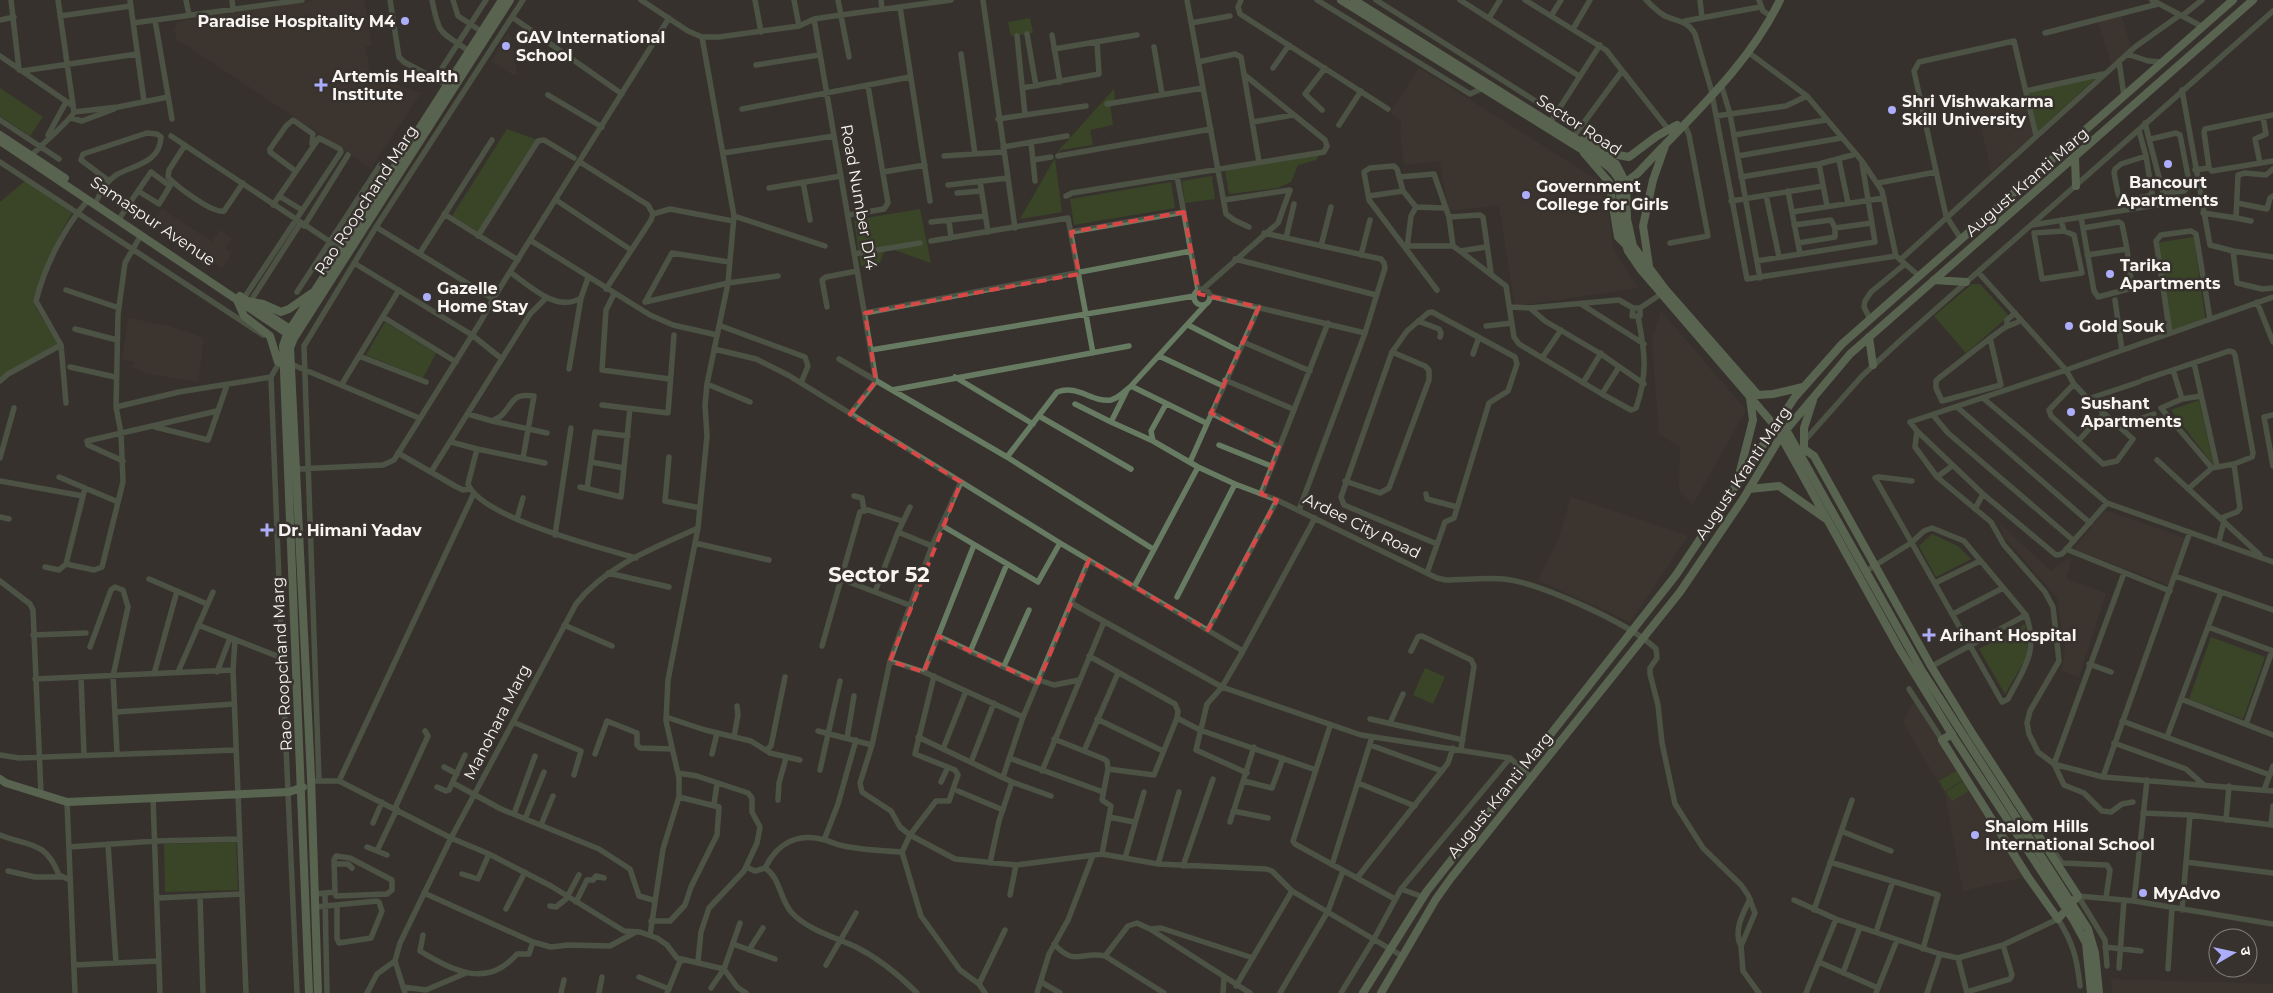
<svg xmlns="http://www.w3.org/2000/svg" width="2273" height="993" font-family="Montserrat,'Noto Sans Devanagari',sans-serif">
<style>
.built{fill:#433930}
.green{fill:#3c5d1d}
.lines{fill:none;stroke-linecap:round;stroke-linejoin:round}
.street{stroke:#667b61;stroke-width:5.5}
.secondary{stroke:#81a37a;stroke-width:8}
.marked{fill:none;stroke:#db4746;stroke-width:4;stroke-dasharray:10 6;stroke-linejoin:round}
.poi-dot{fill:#adaefb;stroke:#37322e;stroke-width:2}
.labels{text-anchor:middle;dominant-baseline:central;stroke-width:5;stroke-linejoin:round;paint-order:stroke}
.poi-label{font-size:16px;font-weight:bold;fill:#f7f4f1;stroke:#37322e;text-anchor:start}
.street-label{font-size:16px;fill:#f7f4f1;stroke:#37322e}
.district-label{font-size:21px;font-weight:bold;fill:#f7f4f1;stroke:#37322e}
</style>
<rect width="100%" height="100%" fill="#37322e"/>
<path class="built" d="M317,0H364L372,45L365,46L371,76L421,93L371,168L180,41L177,42L174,28L177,27L176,22Z
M2121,15L2132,50L2112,66L2098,22Z
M509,31L517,75H513L491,61Z
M1419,68L1605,185L1613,248L1638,288L1515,306L1499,205L1448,211L1440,161L1404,165L1400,134L1402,122L1390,113Z
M2025,101L2033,136L1991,172L1978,111Z
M162,209L212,242L220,230L232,238L225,248L232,253L222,268L154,222Z
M1661,311L1746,410L1693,504L1679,490L1680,447L1659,434L1652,341Z
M128,318L169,326L204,338L198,382L145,373L132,367L135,362L122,359Z
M1571,497L1688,536L1630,622L1538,580L1559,537Z
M2105,510L2185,538L2168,585L2074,549Z
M2000,524L2051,571L2067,559L2071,561L2066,579L2106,593L2079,677L2062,671L2065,648L2057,597L2004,537Z
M1914,701L2024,877L1963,891L1945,794L1903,722Z
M2111,979L2273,984V993H2112Z"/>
<path class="green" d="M1030,18L1033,33L1011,36L1008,22Z
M2096,78L2038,131L2029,93Z
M0,88L43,117L30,136L0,116Z
M1114,89L1115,102L1110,103L1113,125L1090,130L1093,145L1061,150L1055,159L1062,212L1020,219L1060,149Z
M507,129L537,140L479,232L452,216Z
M1320,154L1316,160L1298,165L1291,182L1278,188L1229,194L1225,171Z
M1212,176L1215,199L1185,203L1182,181Z
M25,181L72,213L60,234L35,300L36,308L58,344L0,378V202Z
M1171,182L1175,208L1074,225L1070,199Z
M920,209L931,263L886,247L880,263L861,266L854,220Z
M2194,237L2205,318L2166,332L2155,243Z
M1972,284H1980L2009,316L1966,353L1934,316Z
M385,322L436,353L423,378L366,355Z
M2199,400L2214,466L2171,410Z
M1932,534L1958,546L1971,559L1936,577L1919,546Z
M2025,624L2028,655L2005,694L1979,649Z
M2211,637L2265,657L2243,719L2189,699Z
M1425,668L1445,677L1433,704L1413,695Z
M1956,771L1963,780L1945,791L1939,781Z
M1963,781L1969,791L1952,801L1946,792Z
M236,842L238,890L165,892L164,844Z"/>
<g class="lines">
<path class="street" d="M11,0L19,70
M130,0L144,101
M186,0L189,15
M232,0L233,10
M390,0L399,57L404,62L447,85
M432,0C439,36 440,31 469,51
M453,0L458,16L484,33
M641,0L688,31L702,37H719L799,26L814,19L841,15L951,0
M755,0L761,32
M794,0L799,26
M838,0L849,57
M881,0L882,9
M983,0L1015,228
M1187,0L1226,214L1234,220L1249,227
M1241,0L1238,7L1240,14L1388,109
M1317,0L1470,94L1483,88
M1376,0L1556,114
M1460,0L1579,76
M1525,0L1606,50L1668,129
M1646,0C1652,6 1658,12 1665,16C1678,22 1687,20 1695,34L1711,89L1747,279L1896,256
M1700,0L1702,18
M1759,0L1763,11L1771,16
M2152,0L2203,27
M900,7L930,201
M60,16L131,6
M1551,16L1561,0
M2182,16L2202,0
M512,17L622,94
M1489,18L1500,0
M814,19L876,381
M0,20L14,17
M155,20L172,119
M1685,21L1760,7
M133,23L302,0
M1191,23L1230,16
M1573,29L1590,0
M2045,33L2158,4
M1027,34L1036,86
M1052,35L1060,82
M1017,36L1025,115
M1154,47L1162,94
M1054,49L1137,35
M1748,52L1807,96L1862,161L1882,191L1896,256L1919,276
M961,54L975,154
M2127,54L2148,61L2163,62
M0,56L73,106
M2119,61L2124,96
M1198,62L1235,54L1241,57L1259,162
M756,65L819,55
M1273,68L1289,45
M22,71L137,54
M435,79L486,0
M1721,84L1730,114L1760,278
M1022,88L1099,74L1097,42
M2182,90L2210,245L2233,251L2273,257
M2026,91L2103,74
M548,95L602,127
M1107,104L1203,88
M742,109L910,77
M1322,110L1305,94L1325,68
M74,112L118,107L168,97
M1716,116L1786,106L1807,96
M71,118L82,121L114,109
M998,119L1086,106
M0,120L59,159
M1253,122L1293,115
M2145,123L2163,193L2184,191L2188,187L2189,181L2180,135L2176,133L2151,139
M1339,125L1361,91
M1548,126L1600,45
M2139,131L2146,156L2152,193
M48,135L66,102
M1734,135L1826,120
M171,136L341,249
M1574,136L1622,71
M1031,142L1035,181
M185,145L169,170L168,177C176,186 213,214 224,211L243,183
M1003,147L1067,136
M723,153L834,136
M32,155C39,147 72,119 74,112L58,0
M944,156L1003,152
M1058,156L1211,129
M1738,156L1841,138
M2146,156L2121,164L2115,169L2114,173L2118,194L2122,201L2149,196L2152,193L2153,205
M1033,160L1051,157
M1839,160L1848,203
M0,162L263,335
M580,162L648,205L653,214L651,220L606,289
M2260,163L2255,139L2266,134L2263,117
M1819,164L1827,206
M2209,168L2204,132L2205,129L2273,115
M294,170L270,152V149L286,126L293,120L313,134L312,144
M2195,170L2209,168L2212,171L2273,161
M883,172L925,165
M1177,176L1198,290
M1400,177L1434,174L1449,217L1453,246
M1741,177L1819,164L1856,154
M980,181L988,232
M803,182L810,220
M1878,183L1936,172
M948,185L1008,178
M769,188L841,176
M1788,191L1800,254
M957,193L981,191
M1766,195L1779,257
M279,196L302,210
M1066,196L1072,193L1324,152L1327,146L1325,140L1246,76
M1369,196L1403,191
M97,200C101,191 107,181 116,175C134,165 160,163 161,137L157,134L147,133L83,154L81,160L109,181
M556,200L631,250
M1731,201L1823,186
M2237,203L2267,209L2270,198L2273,196
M1792,212L1884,198
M2203,213L2236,218L2238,175L2245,173L2266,175L2273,169
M444,214L518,260
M653,214L670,209L733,221
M848,215L884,209L888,203L868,86
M121,216L138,191L159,204L170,186L151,172L138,191
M734,216L825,246
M1449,217L1480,215L1483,217L1491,273
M2081,217L2094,291L2098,297L2132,288L2127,249L2122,224L2119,222L2083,228
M2236,218L2251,221
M949,220L951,238
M2061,220L2064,231L2074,235L2082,273L2042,279L2034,233L2064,231
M931,222L985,216
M1794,225L1831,220L1835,228V237L1798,243
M2032,225L2200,198
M304,226L348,155
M376,227L493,299
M1835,228L1872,223
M1071,232L1184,212
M1264,233L1381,259L1384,263L1385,268L1365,333L1299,510
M478,236L538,141L544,140L574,158
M1286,238L1294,204
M1961,239L1946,216L1914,71L1919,62L2014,41L2036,135
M530,240L650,315L673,325L717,335
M931,241L1068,218L1093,353
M1670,243L1708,236L1689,135L1684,123
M1321,246L1331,207
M1408,246H1453L1460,251L1506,286L1514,337L1519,344L1602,394L1631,410L1636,408C1648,374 1645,352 1638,317
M1407,248L1411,216L1416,207
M1460,251L1486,247
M2233,251L2237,283L2262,289L2273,288
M420,253L492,140
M854,254L920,243
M1361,255L1370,220
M2087,255L2127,249
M1235,259L1376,295
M1900,260L2135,47L2180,15
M1757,261L1875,242L1862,163
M354,263L472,335L502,359
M510,272C530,286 556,313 581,298L588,278
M1978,272L2066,370L2074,384L2088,399L2133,439L2117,461L2103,464L2051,416L2049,410L2074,384
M1194 297a8 8 0 1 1 16 0a8 8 0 1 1-16 0Z
M1203,289L1278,223L1290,190L1224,200
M66,290L119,308
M1437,290L1369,200L1364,172L1370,168L1394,166L1397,169L1403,191L1416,207L1444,208
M297,292L380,165
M614,294L606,310L602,370L670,379
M1210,296L1365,333
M244,298L341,152L340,149L319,138L273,205
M2115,300L2122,350
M250,302L300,224
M645,302L728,283L778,276
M645,302L672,253L729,262
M2257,302L2273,342
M1581,304L1644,344
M827,307L822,280L826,277L857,271
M1510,307L1530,308L1619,300L1633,308
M1530,308L1545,321L1601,354L1644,384
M1640,308V316H1632L1633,308H1640L1661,294
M865,313L1191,251
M383,317L456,362
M1870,319L1864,307L1865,301L1871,292L1905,264
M1418,321L1439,329L1441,333L1440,337
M1188,325L1239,351
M721,326L805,357L808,366L801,383
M1486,326L1512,323
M2007,326V320L2015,313
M75,329L117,340
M2170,333L2156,241L2161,235L2191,231L2196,234L2210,319
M1990,338L2001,385L1942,401L1936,388V381L1939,378C1961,361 1982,344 2004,328C2009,324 2015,325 2021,320
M1243,342L1310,371
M714,349L756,359L788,375L1060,543L1243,651
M871,350L1194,296
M1473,354L1479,337
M359,356L426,382
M1159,356L1223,386
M1542,358L1561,330
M839,359L1007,457L1153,549
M2194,363L2217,466
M291,364L419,418
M70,367L115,377
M569,369L581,298
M2173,370L2182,399L2201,396
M271,377L282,658
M955,377L1033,424
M1225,380L1293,409
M2143,380L2229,351L2233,352L2235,355L2253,453L2252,457L2234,464L2212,468L2188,489
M0,381L8,374L61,345
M1583,383L1601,353
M342,384L399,290
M707,384L750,402
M1131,386L1206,423
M892,390L1129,346
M1602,394L1619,367
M1983,398L2107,503L2273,562
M2088,399L2139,382
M2182,399L2161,408L2212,468
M66,403L61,345L36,301C45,265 64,228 88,200
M1075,404L1111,422L1126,392
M1166,404L1151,431L1153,441L1198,467L1235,484L1277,500L1437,578L1446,580C1464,580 1485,577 1504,579C1540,583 1631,624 1656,649L1657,658L1650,668V674L1658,705L1662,743L1675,804L1703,848L1741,885L1748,895L1755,913L1741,946L1743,971L1759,993
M602,405L668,413L674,335
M116,407L179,392L271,377L279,363
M1957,407L2090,523
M1211,413L1279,447
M468,414L492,421C495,419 499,418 502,415C515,401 512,393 534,396L523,458
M850,414L876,381
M1933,415L1948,433L2074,541
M2273,415L2264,417L2273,466
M1039,416L1131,469
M492,421L547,433
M1111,422L1153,441
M2118,426L2154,414
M155,427L208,440L227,385
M1917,431L1915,447L1937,477L1991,522L2004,545L2045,592L2053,607L2059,661L2030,711L2027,723L2029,734L2038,752L2054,764L2103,777L2273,791
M1806,439L1862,376L1902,339L2273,11
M2079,440L2104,413
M451,442L477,449L468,484C481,518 602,548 636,558
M1219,445L1271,466
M477,449L545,463
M398,453L455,486L463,490L470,489
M669,457L665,501L700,508
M1007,457L1057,392C1078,384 1092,403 1111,400C1119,398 1125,391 1131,386L1205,305
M0,458L14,408
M2157,460L2260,555
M123,461L88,445L87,441L217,411
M591,462L624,468
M1190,462L1259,307
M296,469L383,465L394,460L481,321L493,299L669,18
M431,472L530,314L546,298
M59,477L118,502
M1937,477L1952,466
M0,481L83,496
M1345,481L1380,493L1389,488L1429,380V370L1425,366L1392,352
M961,482L932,546L890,661L872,745L860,783L862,792L891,811L900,827L910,835L955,859L1016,865L1102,854L1158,864L1266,869L1272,871L1292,891L1402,956
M580,487L621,497L630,408
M587,489L595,432L628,436
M1261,494L1328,323
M1426,494L1427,499L1457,507
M854,496L862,498L864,510
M2107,503L2062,554L2056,555L1983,494L1917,431L1910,422L2066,370L2273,297
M910,507L898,532L932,546
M1975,509L1983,494
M0,517L9,519
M2221,518L2237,512L2240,508L2234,464
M517,519L523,498
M941,525L1038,582L1060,543
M555,535L571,428
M2219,541L2224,521
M695,543L769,560
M2066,549L2170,591
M66,564L94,570L102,567L123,482L121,433L116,407L118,314L125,263L141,235
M45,567L59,570L66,564L85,488
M1866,571L1911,543L1924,531L1932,528L1964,541L2026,615C2039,652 2024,668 2008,699L2002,702L1875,478L1879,477L1912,481
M608,573L669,587
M1427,573L1445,522L1454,518L1489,403L1508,391L1517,364L1515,357L1432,312L1428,313L1407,331L1392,352L1341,497L1344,505L1437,544
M2124,573L2054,764L2064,785L2084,793L2102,811L2111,812L2122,804L2133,802
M2175,576L2273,610
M149,579L207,604
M841,579L909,605
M0,581L30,604L33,610L41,794
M1935,583L1980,561
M1134,587L1198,467
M875,592L898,532
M1177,597L1235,484
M1071,603L1222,687L1361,735L1510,758L1532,778
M1953,614L2003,588
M198,625L282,658L297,993
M564,625L612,646
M2208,627L2273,651
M1208,630L1277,500
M33,635L86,633
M938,636L1038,683
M235,640L233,670L246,993
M822,646L860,512L868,510L902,521
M90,647L111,590L115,587L123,590L128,607L113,676L117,753
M1411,651L1418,637L1422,636L1471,660L1474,666L1461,749
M970,652L1007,564
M1089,656L1175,704L1178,711L1177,718L1200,730L1316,770
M890,661L924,672L1023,717
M2089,664L2111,672
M1934,665L2026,615
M1004,666L1029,610
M178,672L213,592
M217,672L230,638
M924,672L974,545
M154,674L177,591
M934,676L915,754L955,770L958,775L949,801H936L910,835L902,852L921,916L960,970L979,984L985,993
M81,678L84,755
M35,679L233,670
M1039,680L1054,685L1079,680
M1909,689L1942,740
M2181,699L2273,735
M116,712L234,704
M666,717L705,730L751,741L770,753L800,760
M1097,719L1163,751
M1370,719L1463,740
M2122,721L2270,775
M513,722L581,751L574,775
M1390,723L1403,694
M2246,724L2272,651
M1330,726L1293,841L1295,844L1395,899
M818,731L872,745
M734,737L738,715L737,706
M918,737L1012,782L1051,796
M2167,737L2221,592
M847,738L854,696
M1054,739L1104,759L1107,761L1108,769L1154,775L1177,718
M2114,743L2186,769L2204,785
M1370,745L1442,771
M943,749L966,691
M766,750L771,746L785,677
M1084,751L1118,673
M595,754L607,721L637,733V745L640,748L672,749
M712,754L717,733
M0,755L19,758L236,750
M1009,758L1103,792
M971,762L994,703
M444,767L457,774
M820,770L840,681
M1042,771L1104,622
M678,773L697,776L748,793L752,798V812L760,827L757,843L744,871L709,908L701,932L698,961
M1247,773L1196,750L1207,704L1222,687L1243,651L1315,518
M1003,777L1023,717L1089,560
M2103,777L2190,532
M315,781H339L451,838L489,854L551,886L624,931L640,932L657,938L667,945L677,958L724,969L737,987L746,993
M319,781L304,346L376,227L523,0
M339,781L474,493
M1244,781L1272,788L1283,758
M941,782L948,767
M453,783L501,809L599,849L630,869L639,896L653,900
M1358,783L1415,806
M437,787L446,791L449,790L465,755
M2264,790L2273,766
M958,791L1003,810
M153,798L160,993
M778,800L779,783L786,758
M67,802L75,993
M714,804L717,784
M395,808L428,736L425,731
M1233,811L1268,818
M2143,813L2190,815L2273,825
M514,814L535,756
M1109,817L1134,822
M525,819L544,772
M2226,820L2229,786
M1230,822L1254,747
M373,823L382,802
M541,825L553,796
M2271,825L2273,806
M1841,831L1891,851
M0,835C30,847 45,840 59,875L70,880
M824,840L838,804L856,740
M108,844L116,963
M2045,846L2049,844L2062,863L2107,865L2110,870L2106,898
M69,847L156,841L239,839
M367,847L387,855
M377,851L397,809
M1102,854L1111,806L1102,800L1108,769
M1125,858L1144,792
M1830,862L1938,895L1923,949
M2186,862L2273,873
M990,863L999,821L1012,782
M334,864H348L352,868
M1158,864L1179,792
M1332,865L1372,737
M1183,866L1213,779
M746,867L755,871L765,868C781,878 779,899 792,913C808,930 835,937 856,947C880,959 898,974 917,993
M765,868C777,844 797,832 825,840C832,842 837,845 844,846C863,850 883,851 902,852
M8,871L35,877H61
M462,874L478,879L489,854
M1357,878L1448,763L1453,748
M1401,889L1423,897
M424,893L533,942
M315,894L335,892L334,860L336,856L350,858L392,880V890L387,894L336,896L335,892
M325,894L327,993
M1010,895L1016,865
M200,896L203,993
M2078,896L2134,901L2273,924
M2078,896L2105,940L2107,966
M157,898L242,894
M1794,900L1836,919L1940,954L1958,958L2003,945L2058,919C2073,943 2077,958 2080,986
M2134,901L2147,780
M576,902L587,880H593L596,876L604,878
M550,906L556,907L566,899L579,875
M315,907L377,901L379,902L382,911L371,938L339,943L337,938V905
M506,909L525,872
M1814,910L1852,800
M2182,910L2190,815
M651,921H670L685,905L691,887L717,835L719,807L679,797
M1150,929L1161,928L1253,958
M1876,932L1893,881
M423,935L420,951C453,971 487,989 517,954H529L533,942L551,947L568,945L610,946L634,933
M650,935L663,849L679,797V778L666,721L668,680L698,528L707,436L705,405L707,384L728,283L734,216L702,37
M733,944L775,959
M1054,944C1075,967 1081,951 1105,956L1164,993
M1741,946C1733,931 1743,913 1750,899
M2105,947L2141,951
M749,950L763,928
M1105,956L1128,926L1137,923L1150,929L1250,993
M1958,958L1967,993
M1819,962L1878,988
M74,965L158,961
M826,965L856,913
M2119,968L2124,900
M2168,969L2172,908
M1843,973L1860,927
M639,977L669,989
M1041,982L1060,993
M979,984L1005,930
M1236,986L1292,891
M403,987L426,990L466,973
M711,988L724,969L740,923
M1967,992L2010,979L2012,975L2003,945
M367,993L377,974L395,961
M405,993L395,961L400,943L451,838L576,604C606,565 655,548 698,528
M561,993L564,980
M599,993L602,977
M667,993L681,959
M1037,993L1049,954L1068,920L1093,855
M1223,993L1224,978
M1280,993L1328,911L1343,871
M1341,993L1374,939L1401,889L1510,758
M1806,993L1836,919
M1876,993L1897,940
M1927,993L1940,954"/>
<path class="secondary" d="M1341,0L1586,152C1599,160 1612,166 1619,180L1623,234L1628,251L1641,270L1775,426L1900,650L1956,741L2074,921L2086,943L2091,993
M1354,0L1616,164L1626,183L1627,219L1633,246L1665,289L1758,395L1773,394L1803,387
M0,135L65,178
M1584,139L1618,155L1629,157L1657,136L1677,125
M0,141L294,338L510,0
M1584,153L1609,182L1618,237L1626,245
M2075,158L2076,186
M1624,184L1638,173C1688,119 1748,67 1780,0
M1649,266L1643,226L1653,180L1665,146
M1934,280L1966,282
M240,296L293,331
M237,300L244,316L270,336L278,362L285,364
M252,302L263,304L281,312L289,309L312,293
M1869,337L1873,365
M294,338L290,348L311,777L318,993
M1784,426L1922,671L2088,929L2095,953L2099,993
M1804,449L1814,456L1931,666L1972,733L2078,896L2058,919L2028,877L1942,740L1952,734
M1804,452V428L1813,400
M1738,479L1753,420L1750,398
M1749,489L1779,486L1826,519
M0,779L6,783L67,802L289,792L303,787
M309,993L283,346L287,334L502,0
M1363,993L1427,891L1676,575L1795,397L1842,344L2233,0
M1381,993L1436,899L1451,878L1680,592L1743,499L1781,436L1850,354L2253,0"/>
</g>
<path d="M0 0H2273V993H0ZM1184,212L1199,294L1259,307L1211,413L1279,447L1261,494L1277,500L1208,630L1089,560L1038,683L938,636L924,672L890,661L961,482L850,414L876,381L865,313L1079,274L1071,232Z" fill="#37322e" fill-opacity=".55" fill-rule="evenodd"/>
<path class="marked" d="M1184,212L1199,294L1259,307L1211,413L1279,447L1261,494L1277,500L1208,630L1089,560L1038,683L938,636L924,672L890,661L961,482L850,414L876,381L865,313L1079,274L1071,232Z"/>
<g class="poi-dot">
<circle cx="405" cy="21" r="5"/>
<circle cx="506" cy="46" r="5"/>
<path d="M318.5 77.5h5v5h5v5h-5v5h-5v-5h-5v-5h5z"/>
<circle cx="1892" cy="110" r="5"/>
<circle cx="2168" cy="164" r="5"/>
<circle cx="1526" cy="195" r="5"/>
<circle cx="2110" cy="274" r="5"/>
<circle cx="427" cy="297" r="5"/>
<circle cx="2069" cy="326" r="5"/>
<circle cx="2071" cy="412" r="5"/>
<path d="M264.5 522.5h5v5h5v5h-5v5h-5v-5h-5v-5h5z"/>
<path d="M1926.5 627.5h5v5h5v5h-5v5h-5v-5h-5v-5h5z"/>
<circle cx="1975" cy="835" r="5"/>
<circle cx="2143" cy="893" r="5"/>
</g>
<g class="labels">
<g class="poi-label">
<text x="395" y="21" text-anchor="end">Paradise Hospitality M4</text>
<text x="516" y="37">GAV International<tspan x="516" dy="18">School</tspan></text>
<text x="332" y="76">Artemis Health<tspan x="332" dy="18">Institute</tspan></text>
<text x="1902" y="101">Shri Vishwakarma<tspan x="1902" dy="18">Skill University</tspan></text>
<text x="2168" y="182" text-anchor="middle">Bancourt<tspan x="2168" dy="18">Apartments</tspan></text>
<text x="1536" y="186">Government<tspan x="1536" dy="18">College for Girls</tspan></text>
<text x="2120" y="265">Tarika<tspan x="2120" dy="18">Apartments</tspan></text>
<text x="437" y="288">Gazelle<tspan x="437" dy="18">Home Stay</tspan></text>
<text x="2079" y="326">Gold Souk</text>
<text x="2081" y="403">Sushant<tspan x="2081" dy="18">Apartments</tspan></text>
<text x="278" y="530">Dr. Himani Yadav</text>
<text x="1940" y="635">Arihant Hospital</text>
<text x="1985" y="826">Shalom Hills<tspan x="1985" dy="18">International School</tspan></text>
<text x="2153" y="893">MyAdvo</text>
</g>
<g class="street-label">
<text transform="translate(1579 125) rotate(33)">Sector Road</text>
<text transform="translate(2027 182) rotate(-41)">August Kranti Marg</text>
<text transform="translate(859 197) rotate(80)">Road Number D14</text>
<text transform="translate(366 200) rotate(-57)">Rao Roopchand Marg</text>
<text transform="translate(153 221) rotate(34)">Samaspur Avenue</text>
<text transform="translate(1743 473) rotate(-56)">August Kranti Marg</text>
<text transform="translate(1362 526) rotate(26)">Ardee City Road</text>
<text transform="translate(282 664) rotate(-93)">Rao Roopchand Marg</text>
<text transform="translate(497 722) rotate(-63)">Manohara Marg</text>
<text transform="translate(1500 795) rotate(-51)">August Kranti Marg</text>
</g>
<g class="district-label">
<text x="879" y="574">Sector 52</text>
</g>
</g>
<g transform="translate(2233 953) rotate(81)"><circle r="24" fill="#37322e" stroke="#84807c"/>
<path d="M0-4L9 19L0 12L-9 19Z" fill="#adaefb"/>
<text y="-8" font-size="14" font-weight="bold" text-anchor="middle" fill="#f7f4f1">उ</text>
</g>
</svg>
